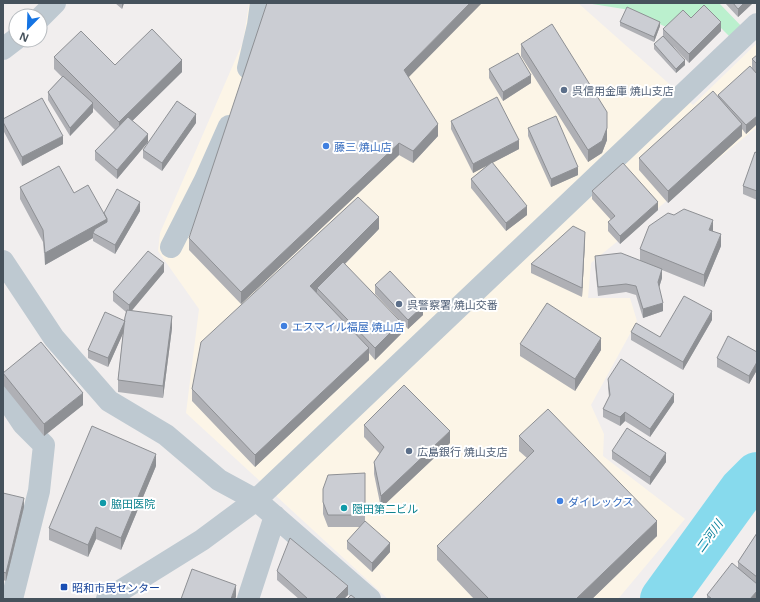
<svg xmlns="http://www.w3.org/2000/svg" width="760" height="602" font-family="'Noto Sans','Noto Sans JP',sans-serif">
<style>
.commercial{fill:#fcf5e7}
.green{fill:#bbf0ce}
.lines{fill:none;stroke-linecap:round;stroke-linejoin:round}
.river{stroke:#87daed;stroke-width:46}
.minor{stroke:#bec9d1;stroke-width:22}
.wall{fill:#afb0b5}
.shaded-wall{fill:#8e9094}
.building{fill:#cbcdd3;stroke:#8e9094}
.service-dot{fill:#5c6f8a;stroke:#fff;stroke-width:1.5}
.shop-dot{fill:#3f7fe0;stroke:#fff;stroke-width:1.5}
.culture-dot{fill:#0f9aa8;stroke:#fff;stroke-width:1.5}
.transit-dot{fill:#1a4fb4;stroke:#fff;stroke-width:1.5}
.labels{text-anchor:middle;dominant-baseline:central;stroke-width:4;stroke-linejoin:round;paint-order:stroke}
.service-label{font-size:11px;fill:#4e5e75;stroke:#fff;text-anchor:start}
.shop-label{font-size:11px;fill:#366cbe;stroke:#fff;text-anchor:start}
.culture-label{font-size:11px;fill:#0d838f;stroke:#fff;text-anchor:start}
.transit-label{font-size:11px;fill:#164399;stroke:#fff;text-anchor:start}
.water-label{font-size:12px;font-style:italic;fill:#0a819c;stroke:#fff}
</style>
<rect width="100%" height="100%" fill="#f1eeee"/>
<path class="commercial" d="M249,3H578L693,105L757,43V127L591,263L588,298H630L637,321L591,405L604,434L603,456L685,519L618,599H388L186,413L199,309L158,251L160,233L243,42Z"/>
<path class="green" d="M586,3H719L745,30L733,40L702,9L690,20L666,27L630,10Z"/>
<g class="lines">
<path class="river" d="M663,599L742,490L757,475"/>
<path class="minor" d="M40,18L55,3
M3,49L16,39
M248,68L258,25L261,3
M171,247L205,180L229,126
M3,261L54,338L109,401L166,435L219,480L256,500L370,599
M3,394L23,424L44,445L39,491L12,599
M107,599L202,540L256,500L757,24
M248,599L275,516"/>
</g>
<path class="wall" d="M115,3H124L122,9Z
M725,3H753L738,17Z
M691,18L721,31L689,63L673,46L685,65L676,73L654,49V44L663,36V29Z
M620,22L660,26L654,42L620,26Z
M521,44L607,140L602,153L588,162L521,56Z
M757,55V124L746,134L742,129V136L668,203L639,170V158L718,97V95L752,69V59Z
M54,57L115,65L182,72L132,121L148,142L117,179L95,160V151L115,130L93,108V112L70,136L48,100V92L62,77L54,69Z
M489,69L531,83L503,101L489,78Z
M408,77L438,136L413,163L399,155L241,304L189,250V238Z
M3,119L63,144L22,166L3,130Z
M451,121L519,149L492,163L527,215L506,231L471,188V179L489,164L473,173L451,129Z
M196,123L162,171L143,158V150Z
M528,128L578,175L551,187L528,136Z
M757,153V200L743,194V186Z
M20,187L74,193L104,213L140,211L115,254L93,241V238L45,265L43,242L20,199Z
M592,191L658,210L620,244L608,231V222L611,220L592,199Z
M379,229L345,264L401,334L375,360L369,353V360L255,467L192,401V389Z
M713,231L721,246L704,287L662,270V278L659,287L663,311L643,318L636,295L626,292L598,296L595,265V256L640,261V249Z
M585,240L582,297L531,273V264Z
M164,272L131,310L172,328L163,398L118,392V380L123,333L108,367L88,358V350L124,321L126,312L113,301V292Z
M375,285L423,315L408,329L375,294Z
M712,320L683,370L631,340V332L660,337Z
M520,344L601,350L575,391L520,356Z
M757,352V370L749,384L717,367V358Z
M3,373L83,405L44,436L3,385Z
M608,379L674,402L650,437L625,421L620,426L603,417V409L609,397L608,388Z
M364,425L450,443L381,508L374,474V462L380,454L364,437Z
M519,436L657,536L592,599H474L437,560V546L527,458L519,451Z
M612,451L666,462L650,485L612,459Z
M156,466L121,550L96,539L88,557L49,540V528Z
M365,473V522L390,552L372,572L347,549V541L360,527H328L323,514V489Z
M3,493L24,507L6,581L3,580Z
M757,533V599H707V595L738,568V562Z
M277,571L348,595L344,599H299L277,580Z"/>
<path class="shaded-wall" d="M122,3H124L122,9Z
M470,3H482L404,82V70Z
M744,3H753L738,17V9Z
M660,22V26L654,42V37Z
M721,22V31L689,63V54Z
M182,60V72L119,134V122Z
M685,60V65L676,73V69Z
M531,75V83L503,101V92Z
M93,103V112L70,136V128Z
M607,112V140L602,153L588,162V150Z
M196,114V123L162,171V163Z
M757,116V124L746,134V125Z
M438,124V136L413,163V151Z
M742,124V136L668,203V191Z
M148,134V142L117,179V170Z
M63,136V144L22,166V157Z
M519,140V149L473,173V164Z
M399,143V155L241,304V292Z
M578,167V175L551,187V179Z
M140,202V211L115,254V245Z
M658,202V210L620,244V236Z
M527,206V215L506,231V223Z
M379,217V229L319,290L317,288V292L310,298V286Z
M107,219V231L93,233V238L45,265V253Z
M713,220V232L709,230Z
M585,232V240L582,297V288Z
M721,234V246L704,287V275Z
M164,263V272L129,314V305Z
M662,269V278L658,291V282Z
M663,303V311L643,318V309Z
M423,306V315L408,329V320Z
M712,311V320L683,370V362Z
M172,316V328L163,398V386Z
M125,321V329L108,367V358Z
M401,322V334L375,360V348Z
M601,338V350L575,391V379Z
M369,348V360L255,467V455Z
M757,362V370L749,384V376Z
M83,393V405L44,436V424Z
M674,394V402L650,437V429Z
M4,409V417L3,418V410Z
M625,412V421L620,426V417Z
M450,431V443L381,508V496Z
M666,453V462L650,485V477Z
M156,454V466L121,550V538Z
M24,498V507L6,581V573Z
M657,521V536L592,599H576Z
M96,527V539L88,557V545Z
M390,543V552L372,572V563Z
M236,585V597L235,599H231Z
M348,586V595L344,599H335Z
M757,591V599H750Z"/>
<path class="building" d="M267,3H470L404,70L438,124L413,151L399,143L241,292L189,238Z
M733,3H744L738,9Z
M704,5L721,22L689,54L663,29L683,10L691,18Z
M627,7L660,22L654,37L620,22Z
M552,24L607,112V128L602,141L588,150L521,44Z
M152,29L182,60L119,122L54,57L81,31L115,65Z
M663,36L685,60L676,69L654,44Z
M518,53L531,75L503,92L489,69Z
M757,55V64L752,59Z
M750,66L757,74V116L746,125L718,95Z
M63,76L93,103L70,128L48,92Z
M713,91L742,124L668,191L639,158Z
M497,97L519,140L473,164L451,121Z
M42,98L63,136L22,157L3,122V119Z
M177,101L196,114L162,163L143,150Z
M556,116L578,167L551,179L528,128Z
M128,117L148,134L117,170L95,151Z
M755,152L757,153V191L743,186Z
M492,162L527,206L506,223L471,179Z
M623,163L658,202L620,236L608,222L615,216L592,191Z
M59,166L74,193L88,185L107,219L45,253L43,230L20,187Z
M117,189L140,202L115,245L93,233L95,229L107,222V219L104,213Z
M358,197L379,217L310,286L369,348L255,455L192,389L201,342Z
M684,209L713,220L709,230L721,234L704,275L640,249L649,226L668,213L674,215Z
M573,226L585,232L582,288L531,264Z
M148,251L164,263L129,305L113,292Z
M621,253L662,269L658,282L663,303L643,309L636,286L626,284L598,287L595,256Z
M343,262L401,322L375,348L317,288Z
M390,271L423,306L408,320L375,285Z
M684,296L712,311L683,362L631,332L636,323L660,337Z
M547,303L601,338L575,379L520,344Z
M127,310L172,316L163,386L118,380L125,317Z
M105,312L125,321L108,358L88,350Z
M728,336L757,352V362L749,376L717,358Z
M41,342L83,393L44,424L3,373Z
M621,359L674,394L650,429L625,412L620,417L603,409L610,395L608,379Z
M404,385L450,431L381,496L374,462L384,447L364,425Z
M548,409L657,521L576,599H489L437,546L534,451L519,436Z
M92,426L156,454L121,538L96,527L88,545L49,528Z
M627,428L666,453L650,477L612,451Z
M365,473V515H328L323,502V489L328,475Z
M3,493L24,498L6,573L3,572Z
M365,521L390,543L372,563L347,541Z
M757,533V577L738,562Z
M290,538L348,586L335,599H308L277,571Z
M732,563L757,584V591L750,599H712L707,595Z
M192,569L236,585L231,599H181Z
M351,595L356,599H347Z"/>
<g class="service-dot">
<circle cx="564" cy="90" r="4"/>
<circle cx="399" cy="304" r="4"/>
<circle cx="409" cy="451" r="4"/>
</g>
<g class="shop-dot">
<circle cx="326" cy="146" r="4"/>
<circle cx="284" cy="326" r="4"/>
<circle cx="560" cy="501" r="4"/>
</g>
<g class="culture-dot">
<circle cx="103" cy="503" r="4"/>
<circle cx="344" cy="508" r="4"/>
</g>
<rect class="transit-dot" x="60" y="583" width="8" height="8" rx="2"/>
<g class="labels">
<g class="service-label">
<text x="572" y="90">呉信用金庫 焼山支店</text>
<text x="407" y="304">呉警察署 焼山交番</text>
<text x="417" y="451">広島銀行 焼山支店</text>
</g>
<g class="shop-label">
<text x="334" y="146">藤三 焼山店</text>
<text x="292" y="326">エスマイル福屋 焼山店</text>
<text x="568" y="501">ダイレックス</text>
</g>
<g class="culture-label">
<text x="111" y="503">脇田医院</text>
<text x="352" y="508">隠田第二ビル</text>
</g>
<g class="transit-label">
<text x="72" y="587">昭和市民センター</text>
</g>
<g class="water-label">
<text transform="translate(709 536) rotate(-54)">二河川</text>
</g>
</g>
<rect width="760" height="602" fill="none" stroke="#46525c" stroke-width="8"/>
<g transform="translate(28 28) rotate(203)"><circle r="19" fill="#ffffff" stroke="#b5babe"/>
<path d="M0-3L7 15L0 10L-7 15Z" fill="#1574e3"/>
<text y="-6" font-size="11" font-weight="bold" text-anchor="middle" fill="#46525c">N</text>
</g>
</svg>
